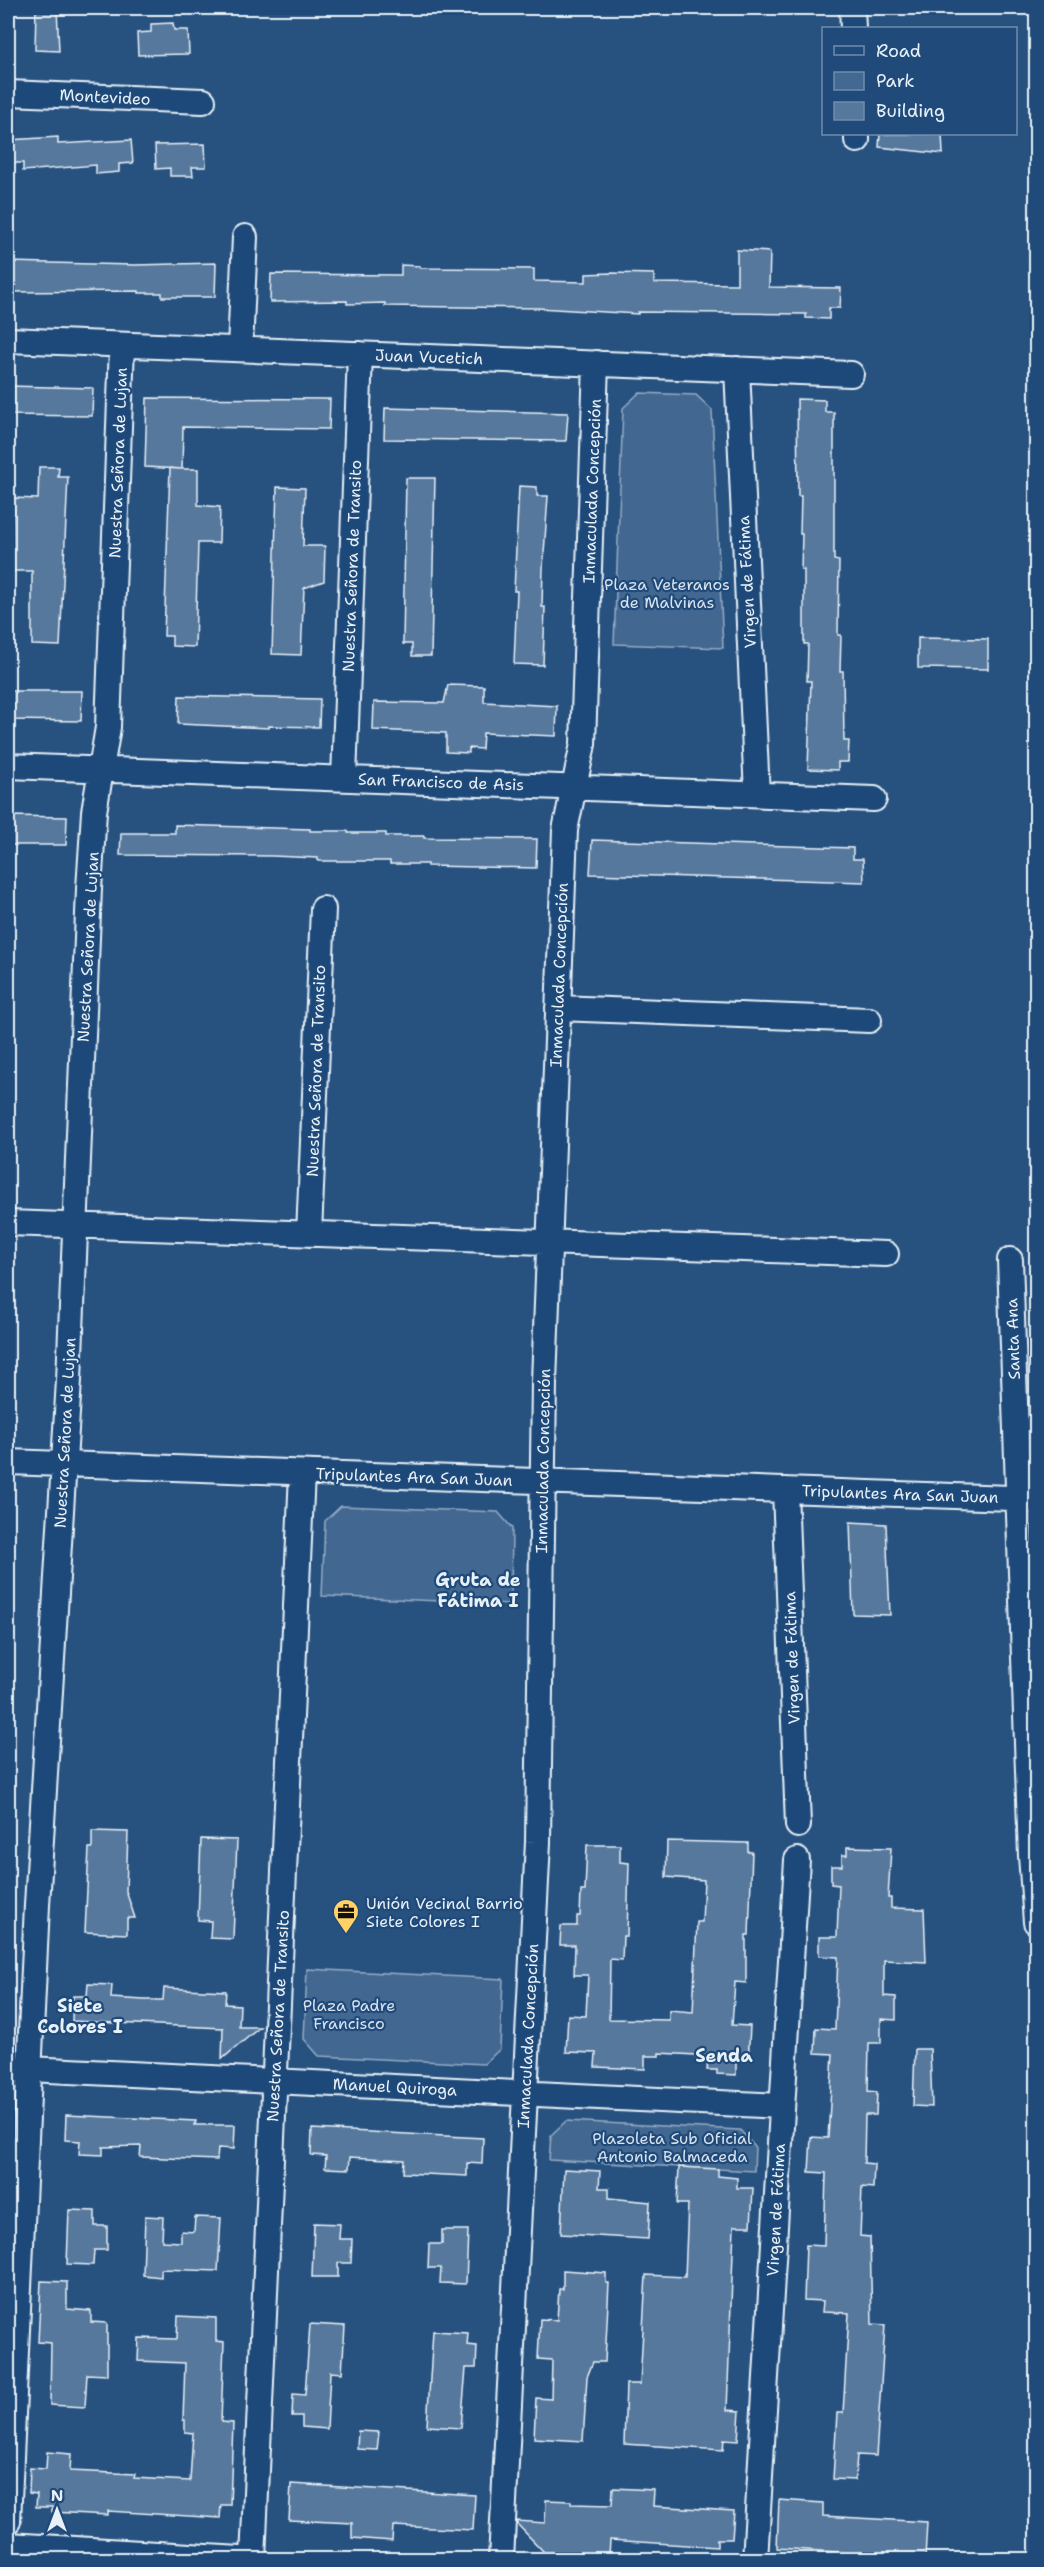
<svg xmlns="http://www.w3.org/2000/svg" width="1044" height="2567" font-family="'Shantell Sans',sans-serif">
<style>
.green{fill:#436891;stroke:#96acc4;stroke-width:1.5}
.building{fill:#57789d;stroke:#e8f1f8;stroke-width:1.5}
.lines{fill:none;stroke-linecap:round;stroke-linejoin:round}
.minor-casing{stroke:#e8f1f8;stroke-width:28}
.minor{stroke:#1f4a7a;stroke-width:24}
.labels{text-anchor:middle;dominant-baseline:central;stroke-width:4.5;stroke-linejoin:round;paint-order:stroke}
.street-label{font-size:16px;fill:#e8f1f8;stroke:#1f4a7a}
.park-label{font-size:16px;fill:#d8e3ee;stroke:#1f4a7a}
.poi-label{font-size:16px;fill:#e8f1f8;stroke:#1f4a7a;text-anchor:start}
.neighbourhood-label{font-size:18px;font-weight:bold;fill:#e8f1f8;stroke:#1f4a7a}
</style>
<rect width="100%" height="100%" fill="#27517f"/>
<filter id="ink" filterUnits="userSpaceOnUse"><feTurbulence type="fractalNoise" baseFrequency=".0167" numOctaves="2"/><feDisplacementMap in="SourceGraphic" scale="12" xChannelSelector="R" yChannelSelector="G"/><feConvolveMatrix kernelMatrix="1 2 1 2 8 2 1 2 1" color-interpolation-filters="sRGB"/></filter>
<g filter="url(#ink)">
<path class="green" d="M639,393L696,395L712,410L723,648L614,644L623,408Z
M341,1506L498,1512L512,1528L511,1604L322,1596L325,1521Z
M307,1969L503,1979L500,2049L484,2064L319,2056L304,2039Z
M566,2121L740,2130L755,2147L754,2171L549,2160L551,2135Z"/>
<path class="building" d="M36,8H57L59,51L35,50Z
M173,23L174,30H188L189,54L138,55L137,33L151,32V24Z
M880,134H942L943,154L879,147Z
M58,137V144L131,140L133,163L119,164V172L96,174V165L23,171V163H9L8,140Z
M205,144L206,167H192L193,176H170V168L156,169L155,145Z
M737,250L770,252L769,287L841,288L840,308H829V319L806,318V314L638,312V314L538,308L385,306V303L347,304V301L270,302L271,274L401,275V265L420,266V268L534,269V281L586,282V274L611,273L654,274V283L737,284Z
M8,262L134,265L216,263L215,297H162V293H139V291L8,292Z
M8,386L93,388L92,416L8,415Z
M147,398L330,399L329,429L183,427L182,469H198V505L220,507L219,543H198L195,647L172,646V636H164L170,468L181,469L145,467Z
M797,399L825,400V412H834V560L839,561L838,635H841L840,671H843L844,741H849L848,762H838V770L808,769L811,681H807L808,644H804V570H801L802,534H800L801,496H798Z
M385,408L568,413L566,441L384,439Z
M39,467H59L58,477H68L60,646L32,645V571H11L13,498L38,499Z
M406,478H435L431,656H412V644H403Z
M519,486L537,487V496H548L543,568L542,607H545L543,665L514,664L517,591H514Z
M277,487L305,488L303,546H325L324,581L304,588L301,655L272,654Z
M918,638L988,639V669L918,668Z
M448,685L484,686V702L557,706L556,736L483,733L482,749L469,748V753L446,752V733L373,730L374,702L444,703Z
M9,691H82L81,721L8,720Z
M179,696L320,699L319,727L269,726V728L178,724Z
M8,816L67,817L66,845H8Z
M175,825L310,829V831H348V833H386V836H424V838L537,839L536,868L427,866V864H390V861H318V858L272,856L120,855L121,833H175Z
M592,840L853,848V859H863L864,882L590,874Z
M850,1522L886,1524L890,1615L853,1614Z
M92,1831L128,1832L126,1891L135,1918H127V1934L85,1932L89,1848H92Z
M201,1839L237,1840L233,1939L210,1938L211,1921L198,1920Z
M667,1841L748,1843V1852H752L749,1935H746V1983L735,1982L732,2025L750,2026L748,2061H736V2075L717,2074V2070H707L708,2060L696,2059V2055L659,2053V2056H645V2069L595,2067L596,2053L566,2052L568,2015L586,2016L588,1975H574L575,1945H560L561,1926H577V1916H580L581,1891H585L587,1845H620V1862L629,1863L627,1936H623L622,1960L610,1959L609,2019L669,2020V2010L693,2012L697,1922H702L704,1880L666,1877Z
M847,1847L891,1848L888,1898H891V1908L924,1909L926,1962L884,1960V1996L896,1997V2020L881,2019V2043H869L868,2091L877,2092L876,2115H865L864,2163L874,2164L873,2188L862,2187L860,2236L870,2237L872,2324L885,2325L876,2456L857,2455L855,2480L833,2479L837,2413H843L849,2313L822,2312L823,2301L804,2300L806,2245L824,2246L826,2173L809,2172L811,2137L828,2138L833,2054L815,2053L816,2028L835,2029L838,1957L819,1956V1937H837L839,1885L831,1884V1866H842V1855H847Z
M88,1984L112,1985L111,1998L144,2000H163L164,1988L226,1991L225,2004L240,2005L239,2027H260L222,2059L223,2028L72,2021L73,1996H87Z
M915,2049H930L932,2107L913,2106Z
M66,2115L196,2121L195,2125H235L234,2149L218,2148L217,2160L140,2157L141,2146L103,2147V2155L79,2154L80,2141L65,2140Z
M312,2129L483,2138L482,2164L467,2163V2176L403,2173L404,2160L350,2157L349,2169L325,2168L326,2156L311,2155Z
M679,2167L718,2169V2176L737,2178V2188H753L751,2226H734L727,2410L740,2411L738,2440L724,2439L723,2450L624,2444L626,2384H640L646,2275L685,2277L688,2204H677Z
M564,2169L600,2171L599,2188H609V2198L650,2202L648,2239L561,2234Z
M69,2210L95,2211V2226H107V2250H94L93,2265L67,2264Z
M145,2216L163,2217L162,2241L181,2242V2231L194,2232L195,2217L221,2218L218,2271L161,2269V2277L143,2275Z
M314,2223L340,2224L339,2239H352L351,2263H338V2277H312Z
M442,2230H468L466,2284L440,2283L441,2268H428L429,2244H442Z
M563,2270L606,2273V2283H609L605,2362H593L587,2377L583,2441L534,2438L536,2398L551,2399L552,2360L538,2359L540,2319L557,2320L559,2289H563Z
M41,2281L67,2282V2309L91,2311V2322L107,2323V2375L87,2374L85,2407L50,2405L51,2343L38,2342Z
M178,2316L216,2318V2341L224,2342L221,2422L233,2423L230,2505H221L220,2518L108,2511V2515L52,2512V2507H36L37,2494L29,2493L30,2468L46,2469L47,2452L71,2454L70,2471L135,2474L134,2478L190,2481L193,2433L185,2432V2420H183L185,2363L138,2361L139,2338L177,2339Z
M310,2324L345,2326L342,2373L330,2372L327,2429L302,2427V2416H292L293,2394L305,2395Z
M433,2331L468,2333L467,2345L477,2346L476,2368H466L461,2428L427,2426Z
M358,2431L379,2432L377,2450L357,2449Z
M291,2484L475,2495L473,2530L393,2526L392,2541L352,2538V2523L289,2520Z
M613,2488L654,2490L653,2506L734,2511L732,2539H717V2547L610,2540L609,2555L544,2552L517,2524V2521L545,2523L546,2500L571,2501V2504L612,2505Z
M779,2500L823,2503V2516L927,2522L925,2558L777,2548Z"/>
<g class="lines">
<defs>
<path id="minor" d="M852,8L853,28
M8,93L203,101
M857,134V140
M8,340L851,374
M240,349L245,237
M737,369L757,794
M8,766L874,799
M344,778L360,354
M558,1008L869,1020
M8,1223L886,1254
M309,1234L323,909
M1010,1260L1031,1856L1036,1922
M8,1462L1036,1499
M785,1490L798,1825
M8,2068L782,2106
M8,2521L37,1905L69,1380L89,889L94,812L108,727L122,345
M8,2545L257,2560
M253,2559L302,1473
M501,2560L538,1842L544,1382L565,830L583,744L596,363
M755,2560L797,1860"/>
</defs>
<use href="#minor" class="minor-casing"/>
<use href="#minor" class="minor"/>
</g>
</g>
<defs>
<symbol id="office-pin" viewBox="-11 -11 22 30"><path d="M0 17L-7.5 6A9.5 9.5 0 1 1 7.5 6Z" fill="#ffd166" stroke="#1f4a7a"/><path d="M-6-3h4V-5.5h4V-3h4V5H-6ZM-1-4.5V-3h2v-1.5ZM-6 0V1H6V0Z" fill="#111"/></symbol>
</defs>
<g fill-rule="evenodd">
<use href="#office-pin" x="331" y="1897" width="30" height="40"/>
</g>
<g class="labels">
<g class="street-label">
<text transform="translate(105 97) rotate(3)">Montevideo</text>
<text transform="translate(429 357) rotate(2)">Juan Vucetich</text>
<text transform="translate(118 463) rotate(-88)">Nuestra Señora de Lujan</text>
<text transform="translate(592 491) rotate(-88)">Inmaculada Concepción</text>
<text transform="translate(352 566) rotate(-88)">Nuestra Señora de Transito</text>
<text transform="translate(747 582) rotate(-93)">Virgen de Fátima</text>
<text transform="translate(441 782) rotate(2)">San Francisco de Asis</text>
<text transform="translate(88 947) rotate(-87)">Nuestra Señora de Lujan</text>
<text transform="translate(559 975) rotate(-88)">Inmaculada Concepción</text>
<text transform="translate(316 1071) rotate(-88)">Nuestra Señora de Transito</text>
<text transform="translate(1013 1339) rotate(-92)">Santa Ana</text>
<text transform="translate(65 1433) rotate(-87)">Nuestra Señora de Lujan</text>
<text transform="translate(543 1461) rotate(-89)">Inmaculada Concepción</text>
<text transform="translate(414 1477) rotate(2)">Tripulantes Ara San Juan</text>
<text transform="translate(900 1494) rotate(2)">Tripulantes Ara San Juan</text>
<text transform="translate(792 1658) rotate(-92)">Virgen de Fátima</text>
<text transform="translate(278 2016) rotate(-87)">Nuestra Señora de Transito</text>
<text transform="translate(528 2036) rotate(-87)">Inmaculada Concepción</text>
<text transform="translate(395 2087) rotate(3)">Manuel Quiroga</text>
<text transform="translate(776 2210) rotate(-87)">Virgen de Fátima</text>
</g>
<g class="park-label">
<text x="667" y="584">Plaza Veteranos<tspan x="667" dy="18">de Malvinas</tspan></text>
<text x="349" y="2005">Plaza Padre<tspan x="349" dy="18">Francisco</tspan></text>
<text x="672" y="2138">Plazoleta Sub Oficial<tspan x="672" dy="18">Antonio Balmaceda</tspan></text>
</g>
<g class="poi-label">
<text x="366" y="1903">Unión Vecinal Barrio<tspan x="366" dy="18">Siete Colores I</tspan></text>
</g>
<g class="neighbourhood-label">
<text x="478" y="1580">Gruta de<tspan x="478" dy="21">Fátima I</tspan></text>
<text x="80" y="2006">Siete<tspan x="80" dy="21">Colores I</tspan></text>
<text x="724" y="2056">Senda</text>
</g>
</g>
<rect width="1044" height="2567" fill="none" stroke="#1f4a7a" stroke-width="30"/>
<rect x="15" y="15" width="1014" height="2537" fill="none" stroke="#e8f1f8" stroke-width="2" filter="url(#ink)"/>
<rect x="822" y="27" width="195" height="108" fill="#1f4a7a" stroke="#6f8dac" stroke-width="1.5"/>
<rect x="834" y="46" width="30" height="9" fill="#1f4a7a" stroke="#6f8dac" stroke-width="1.5"/>
<text x="876" y="57" font-size="18" fill="#e8f1f8">Road</text>
<rect x="834" y="72" width="30" height="18" fill="#436891" stroke="#6f8dac" stroke-width="1.5"/>
<text x="876" y="87" font-size="18" fill="#e8f1f8">Park</text>
<rect x="834" y="102" width="30" height="18" fill="#57789d" stroke="#6f8dac" stroke-width="1.5"/>
<text x="876" y="117" font-size="18" fill="#e8f1f8">Building</text>
<g transform="translate(57 2510)" stroke="#1f4a7a" stroke-width="4.5" paint-order="stroke">
<path d="M0-4.5L10 22L0 15L-10 22Z" fill="#e8f1f8"/>
<text y="-9" font-size="16" font-weight="bold" text-anchor="middle" fill="#e8f1f8">N</text>
</g>
</svg>
